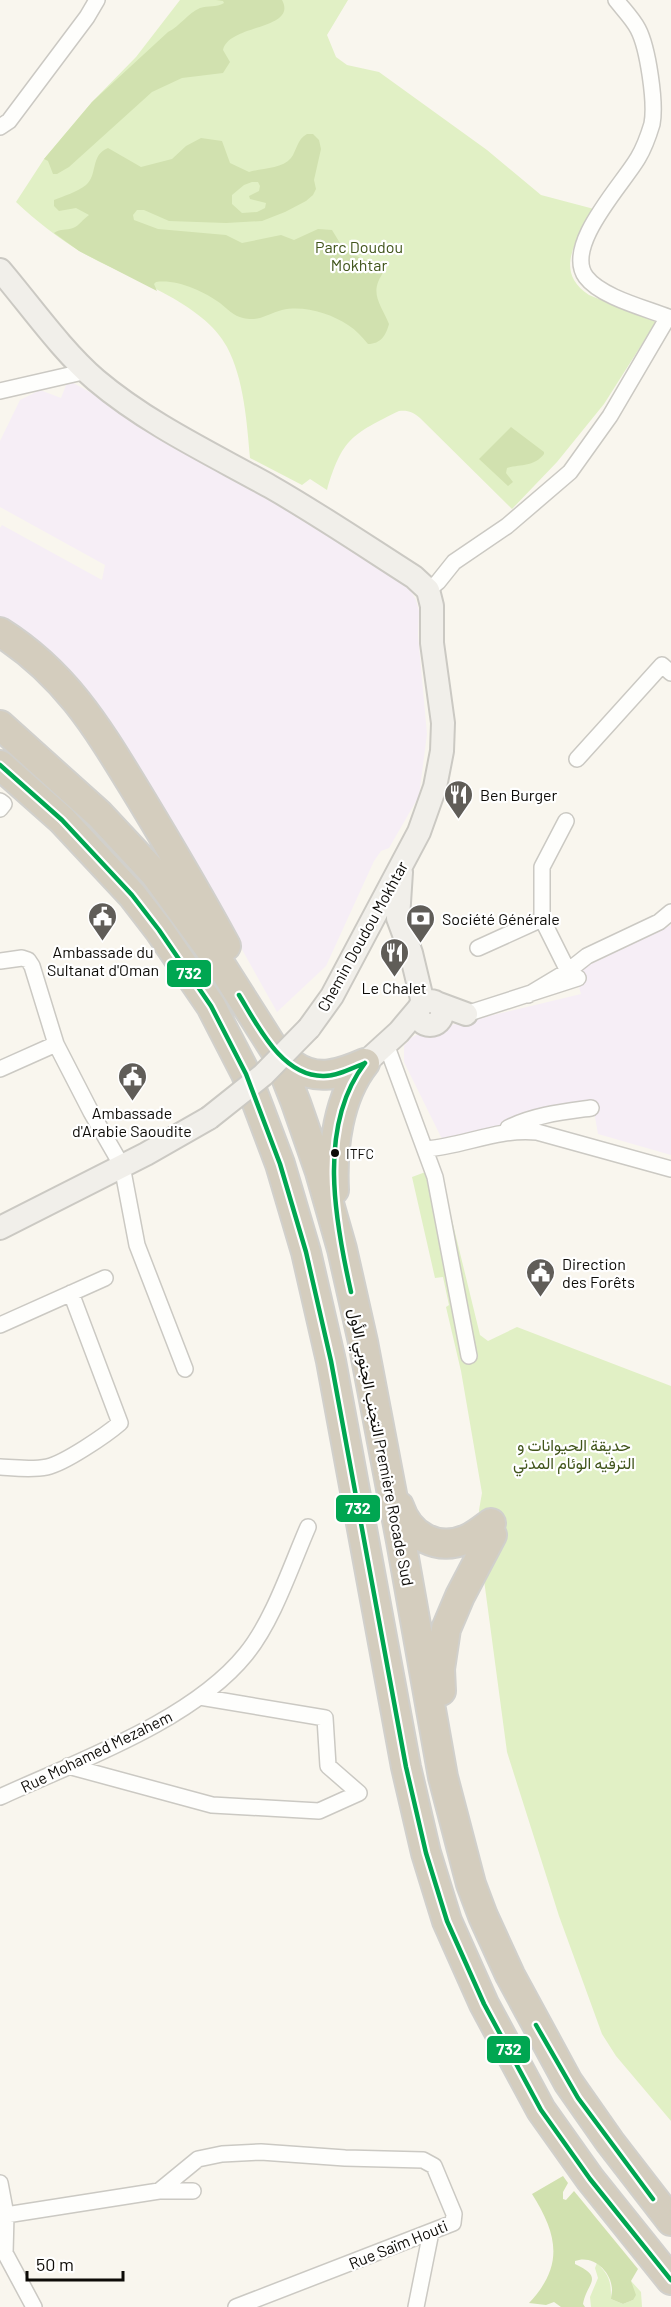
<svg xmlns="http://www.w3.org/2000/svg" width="671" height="2307" font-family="Barlow,Vazirmatn,sans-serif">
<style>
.commercial{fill:#f6eef6}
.green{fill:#e1f0c5}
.forest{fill:#d1e1af;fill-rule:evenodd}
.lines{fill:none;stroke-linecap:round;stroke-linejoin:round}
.street-casing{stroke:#cbc9c3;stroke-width:18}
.secondary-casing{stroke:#cbc9c3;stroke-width:26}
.highway-casing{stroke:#d1d0cc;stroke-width:32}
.street{stroke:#fefefc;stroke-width:15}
.secondary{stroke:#f1efea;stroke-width:22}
.highway{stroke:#d4cdbe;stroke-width:28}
.secondary-bridge-casing{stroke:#cbc9c3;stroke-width:26;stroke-linecap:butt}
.secondary-bridge{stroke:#f1efea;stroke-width:22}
.bus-1-casing{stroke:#fff;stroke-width:9}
.bus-1{stroke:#00a651;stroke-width:4.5}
.bus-dot{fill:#0d0b07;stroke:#fff;stroke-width:2}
.labels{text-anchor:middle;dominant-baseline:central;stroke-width:4.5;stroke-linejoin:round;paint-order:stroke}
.bus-label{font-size:14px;fill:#0d0b07;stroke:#fff;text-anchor:start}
.park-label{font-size:16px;fill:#41551b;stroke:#fff}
.poi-label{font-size:16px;fill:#0d0b07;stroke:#fff;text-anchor:start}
.street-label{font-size:16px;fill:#0d0b07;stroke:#fff}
.line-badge{stroke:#fff;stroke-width:2}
.badge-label{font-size:16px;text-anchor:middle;font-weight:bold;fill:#fff}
</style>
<rect width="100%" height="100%" fill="#f9f6ee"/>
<path class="commercial" d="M68,380L247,480L409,588L416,600L419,611L418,635L427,734L419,796L389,848L381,851L374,861L326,966L277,1012L230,928L12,625L0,618V528L2,525L102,580L105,565L0,507V441L20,400L40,390L61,398Z
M671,925V1155L598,1134L592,1100L446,1142L441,1137L404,1062V1046L411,1038L422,1032L581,994L575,972Z"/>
<path class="green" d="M180,0H348L327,35L336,57L347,65L379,72L487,150L541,195L594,209C578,238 552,271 589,295L656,322L604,404L557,462L512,509L420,418C413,412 408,410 399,411C352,434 342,439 327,490L310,479L302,485L250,458C247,423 244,379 227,347C204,302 125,277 81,252C58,238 35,220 16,202L44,159L92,102L136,57Z
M439,1167L480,1335L488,1341L517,1327L671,1386V2121L616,2056L602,2034L559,1916L507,1752L482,1565L479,1510L482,1493L461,1371L446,1307L449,1305L443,1277L435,1278L412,1177Z
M597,2263C610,2276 611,2282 611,2299L623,2304L633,2300L631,2281L641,2292L642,2307H591L590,2297L598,2278L595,2268Z"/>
<path class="forest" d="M216,0H282C298,30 229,24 223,50L230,62L223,73L182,78L152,92L69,167L57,174H53L48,161L44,159L92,102L168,32C180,26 188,13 200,8C208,5 216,8 224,3L223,1Z
M307,134H313L319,140L321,149L314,180L316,189L313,195L306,201L285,212L262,221L226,223L169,221L144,210H137L133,215L134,220L158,229L226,235L242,243L281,235L294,240L318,229L332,230L343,248L362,259L377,262L383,266L385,270C368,293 380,302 389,324C386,335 381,344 368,344C362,337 356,330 348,325C330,313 303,305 282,310C267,314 259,322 243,318C234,316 227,309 220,303C203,291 177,279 156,282L154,284L157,291L79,251L54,233C61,228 66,231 73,228C79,226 83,219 89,215L76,208L59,211L54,206V200C64,196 77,192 86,185C98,175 90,155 108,148L141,167L172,159L186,146L201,138L222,141L230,163L249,172C262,168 282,169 291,158C297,150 297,139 307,134ZM252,182H258L260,186L259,191L249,196L250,199L266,203L265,208L257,212L242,213L232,204V195L244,185Z
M511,427L544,452V454C534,467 521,464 507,468L506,473L513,482L508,486L479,459Z
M563,2176L568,2183L563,2192V2199L566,2200L574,2191L638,2269L631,2281L636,2295L633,2300L623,2304L611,2299C611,2296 612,2293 612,2290C612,2271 592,2254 575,2261V2264C605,2278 587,2282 583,2304L585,2307H561L554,2302L546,2305L529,2303C564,2266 558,2235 532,2194Z"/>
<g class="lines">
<defs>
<path id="street" d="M0,127L9,121L87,17L97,0
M0,391L87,371
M428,590L438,582L454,562L507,526L570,472L610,416L668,317C645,308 601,297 586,277C563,246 623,184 638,158C644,148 649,134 652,124C656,103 648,48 638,29C633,19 623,9 616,0
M577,759L662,665L671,673
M0,801L4,804L0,809
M566,821L542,867V919L568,971
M478,948L542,919
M0,961L22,958L28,960L32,966L56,1044L91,1112L122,1166L137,1245L185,1369
M528,995L568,971L587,956L659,922L671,912
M466,1014L578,978
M386,1044L435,1177L469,1356
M0,1069L56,1044
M508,1128C534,1115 562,1112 591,1108
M426,1149C464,1146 498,1128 537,1132L671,1169
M0,1325L105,1278
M0,1467C16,1468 32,1470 47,1467C65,1463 106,1435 120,1423L71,1293
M68,1766L212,1805L319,1811L359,1793L328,1766L325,1718L200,1697
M0,1797C78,1761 192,1721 246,1654C273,1621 291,1566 308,1527
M0,2183L6,2215L5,2253L34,2307
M159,2191L198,2159L222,2154L261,2152L345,2158L423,2160L434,2166L454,2214L453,2223L236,2307
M6,2215L159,2191H193
M416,2307L431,2232"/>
<path id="secondary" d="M0,270C29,304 62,351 96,380C148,424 212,454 271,487C320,515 367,547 414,577L428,590L432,606V643L443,723L442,751L435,787L419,832L332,996L309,1028
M401,872L398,918L411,953L423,1003
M418 1013a12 12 0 1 1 24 0a12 12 0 1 1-24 0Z
M439,1004L466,1014
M365,1063L399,1032L420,1007
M0,1228L146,1154L209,1118"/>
<path id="highway" d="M0,632C68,675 100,732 141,799C170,847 199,896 226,946
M0,725L99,814L155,874L217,959L276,1052L296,1103L320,1172L342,1249L363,1342L401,1541L443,1777L471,1884L483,1916L510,1975L568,2082L610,2142L671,2221
M0,765L62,820L132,895L159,930L211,1006L246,1074L280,1164L306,1252L331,1361L406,1767L426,1853L447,1921L484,2004L541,2110L590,2179L671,2280
M275,1050C279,1056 287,1061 293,1065C317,1082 340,1074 365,1063
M334,1190C332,1148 338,1097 365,1063
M399,1506C409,1536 437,1552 467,1539C476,1535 483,1529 491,1523
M441,1691L440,1669L446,1629L460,1596L492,1535"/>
</defs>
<use href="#street" class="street-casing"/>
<use href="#secondary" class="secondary-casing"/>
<use href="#highway" class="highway-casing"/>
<use href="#street" class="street"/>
<use href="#secondary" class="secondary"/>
<use href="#highway" class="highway"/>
<defs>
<path id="secondary-bridge" d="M209,1118L263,1075L309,1028"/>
</defs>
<use href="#secondary-bridge" class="secondary-bridge-casing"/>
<use href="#secondary-bridge" class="secondary-bridge"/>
<defs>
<path id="bus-1" d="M0,765L62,820L132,895L159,930L211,1006L246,1074L280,1164L306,1252L331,1361L406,1767L426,1853L447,1921L484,2004L541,2110L590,2179L671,2280
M239,995C258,1026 282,1077 324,1076C338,1076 352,1068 365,1063
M351,1292C335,1221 317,1126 365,1063
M536,2025L578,2098L653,2199"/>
</defs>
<use href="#bus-1" class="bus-1-casing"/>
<use href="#bus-1" class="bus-1"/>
</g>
<defs>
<symbol id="restaurant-pin" viewBox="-11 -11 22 30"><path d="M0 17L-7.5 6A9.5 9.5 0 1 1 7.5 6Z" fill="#605d58" stroke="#fff"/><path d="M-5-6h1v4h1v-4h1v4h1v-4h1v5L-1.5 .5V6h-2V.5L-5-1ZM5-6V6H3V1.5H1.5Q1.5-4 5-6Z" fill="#fff"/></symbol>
<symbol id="civic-pin" viewBox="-11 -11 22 30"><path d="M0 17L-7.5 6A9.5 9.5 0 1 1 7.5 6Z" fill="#605d58" stroke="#fff"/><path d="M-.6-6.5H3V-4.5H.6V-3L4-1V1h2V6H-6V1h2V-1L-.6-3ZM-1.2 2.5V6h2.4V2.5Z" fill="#fff"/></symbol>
<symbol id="bank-pin" viewBox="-11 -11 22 30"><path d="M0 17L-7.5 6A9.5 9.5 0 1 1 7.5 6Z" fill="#605d58" stroke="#fff"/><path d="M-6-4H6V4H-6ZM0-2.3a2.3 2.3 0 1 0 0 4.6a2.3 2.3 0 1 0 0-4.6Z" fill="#fff"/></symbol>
</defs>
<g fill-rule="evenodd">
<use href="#restaurant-pin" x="442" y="778" width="33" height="45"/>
<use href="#civic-pin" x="86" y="900" width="33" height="45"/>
<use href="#bank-pin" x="404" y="902" width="33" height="45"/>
<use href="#restaurant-pin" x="378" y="936" width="33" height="45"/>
<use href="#civic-pin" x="116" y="1060" width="33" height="45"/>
<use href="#civic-pin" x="524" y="1256" width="33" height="45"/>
</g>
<circle class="bus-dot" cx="335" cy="1153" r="5"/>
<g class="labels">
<g class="bus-label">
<text x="346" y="1153">ITFC</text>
</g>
<g class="park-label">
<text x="359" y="246">Parc Doudou<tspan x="359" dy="18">Mokhtar</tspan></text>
<text x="574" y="1444">حديقة الحيوانات و<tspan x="574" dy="18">الترفيه الوئام المدني</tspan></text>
</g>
<g class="poi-label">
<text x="480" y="794">Ben Burger</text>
<text x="442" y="918">Société Générale</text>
<text x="103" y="951" text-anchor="middle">Ambassade du<tspan x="103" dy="18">Sultanat d'Oman</tspan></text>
<text x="394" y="987" text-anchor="middle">Le Chalet</text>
<text x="132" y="1112" text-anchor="middle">Ambassade<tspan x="132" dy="18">d'Arabie Saoudite</tspan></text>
<text x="562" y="1263">Direction<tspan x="562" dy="18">des Forêts</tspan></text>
</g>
<g class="street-label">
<text transform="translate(362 936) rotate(-61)">Chemin Doudou Mokhtar</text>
<text transform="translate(382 1447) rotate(79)">التجنب الجنوبي الأول Première Rocade Sud</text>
<text transform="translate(96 1751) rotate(-26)">Rue Mohamed Mezahem</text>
<text transform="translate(398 2244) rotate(-22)">Rue Saïm Houti</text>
</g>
</g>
<g class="line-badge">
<rect x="166" y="959" width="46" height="29" rx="6" fill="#00a651"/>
<rect x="335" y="1494" width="46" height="29" rx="6" fill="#00a651"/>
<rect x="486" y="2035" width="45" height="29" rx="6" fill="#00a651"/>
</g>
<g class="badge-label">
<text x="189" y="979">732</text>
<text x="358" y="1514">732</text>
<text x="509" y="2055">732</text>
</g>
<path d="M27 2271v9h96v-9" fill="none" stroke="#0d0b07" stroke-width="3"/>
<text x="36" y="2271" font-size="18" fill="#0d0b07" stroke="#ffffff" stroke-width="4.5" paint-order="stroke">50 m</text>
</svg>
